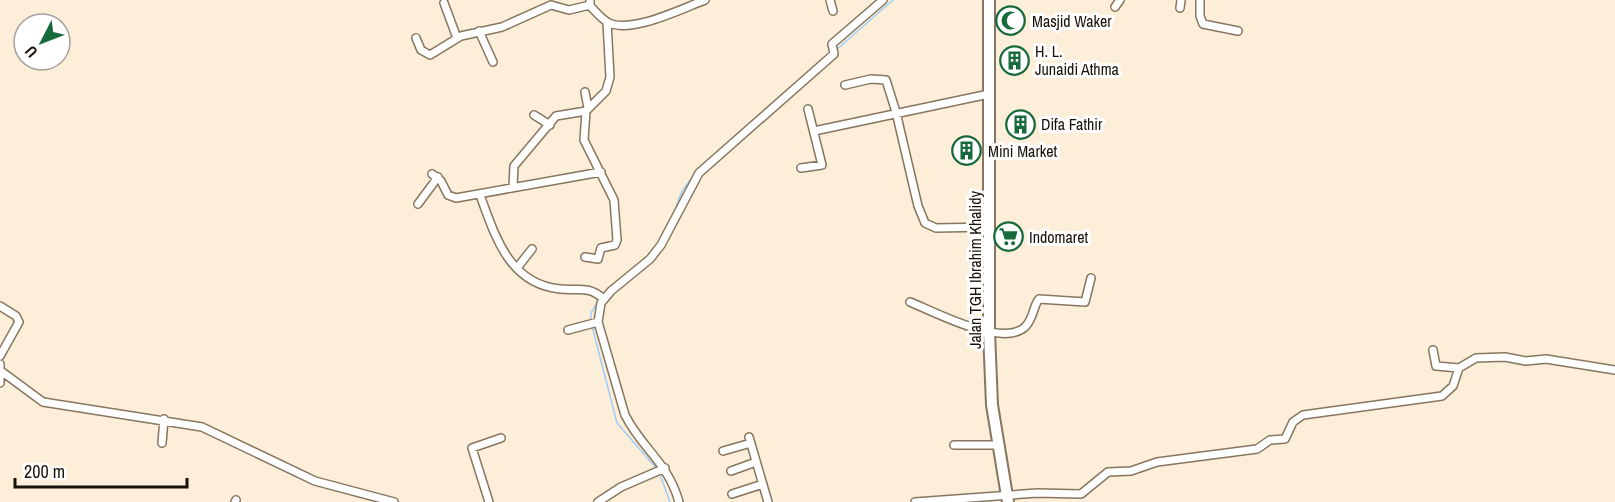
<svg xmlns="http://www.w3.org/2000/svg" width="1615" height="502" font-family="'Archivo Narrow',sans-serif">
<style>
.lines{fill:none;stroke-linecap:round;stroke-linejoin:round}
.stream{stroke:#9ecef6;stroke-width:1.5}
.minor-casing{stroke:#87765f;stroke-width:10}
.primary-casing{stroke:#87765f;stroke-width:14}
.minor{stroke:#fff;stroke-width:7}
.primary{stroke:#fff;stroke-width:10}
.labels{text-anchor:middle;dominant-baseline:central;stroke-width:6;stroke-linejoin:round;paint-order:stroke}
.poi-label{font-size:16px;fill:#191209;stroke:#fff;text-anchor:start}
.street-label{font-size:16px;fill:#191209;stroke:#fff}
</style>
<rect width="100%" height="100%" fill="#fdeed9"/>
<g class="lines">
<path class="stream" d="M835,51L893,0
M673,215L682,191L694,175
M611,286L622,278
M591,321V313L600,298
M592,326L617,423L656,468
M659,472L670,502"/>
<defs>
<path id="minor" d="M590,0V6C595,11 601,18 607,22C630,35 683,8 705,0
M830,0L833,11
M1200,0V16L1203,24L1238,31
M444,3L457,38
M1115,7L1120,0
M1180,8L1181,0
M479,31L493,62
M416,38L421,50L430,55L461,36L502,27L551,5L569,10L590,5
M845,85L871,79L886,80L896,112L918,206L925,223L936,228L990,227
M585,92L588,108
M534,115L550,125
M814,131L989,94
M801,168L822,165L808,109
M432,174L441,181L448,195L456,198L601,172
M513,187L514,166L556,116L586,111L606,91L610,77L607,22
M480,195C495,236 509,284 560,289C580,291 587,285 604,299
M418,204L438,177
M585,257L598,259L601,248L615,245L617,240L614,200L584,140L586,111
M517,268L532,249
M910,302C935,312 1002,348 1025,327C1034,318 1033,306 1039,299L1085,302L1091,278
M0,306L16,316L19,322L0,356
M568,330L598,322
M1433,350L1436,366L1459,368
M0,364V383
M1,371L43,402L202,427L315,481L394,502
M749,437L768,502
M162,443L164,419
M954,445H997
M723,451L751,443
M731,471L756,462
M732,494L763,484
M235,502L236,500
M489,502L472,448L501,438
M598,502L621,487L665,468
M679,502C668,462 642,449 625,415L598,322L601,303L611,291L650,259L661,245L699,173L834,54L832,44L883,0
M915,502L1037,493L1081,494L1108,472L1131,471L1157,462L1257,449L1270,440L1285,439L1293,422L1303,415L1442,396L1453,386L1459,368L1476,358L1505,357L1526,361L1546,359L1615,370"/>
<path id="primary" d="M989,0V332L992,405L1008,502"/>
</defs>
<use href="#minor" class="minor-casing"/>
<use href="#primary" class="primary-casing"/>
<use href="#minor" class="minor"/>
<use href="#primary" class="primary"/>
</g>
<defs>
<symbol id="mosque-ring" viewBox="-11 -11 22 22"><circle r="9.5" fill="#fff" stroke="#176a3b" stroke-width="1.5"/><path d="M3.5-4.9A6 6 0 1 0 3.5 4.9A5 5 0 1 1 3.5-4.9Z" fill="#176a3b"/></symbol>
<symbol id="building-ring" viewBox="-11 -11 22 22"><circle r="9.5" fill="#fff" stroke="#176a3b" stroke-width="1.5"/><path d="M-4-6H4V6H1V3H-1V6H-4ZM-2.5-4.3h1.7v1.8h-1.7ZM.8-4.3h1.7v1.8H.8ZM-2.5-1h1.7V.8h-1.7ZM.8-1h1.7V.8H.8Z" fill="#176a3b"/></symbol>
<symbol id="supermarket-ring" viewBox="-11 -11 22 22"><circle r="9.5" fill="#fff" stroke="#176a3b" stroke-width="1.5"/><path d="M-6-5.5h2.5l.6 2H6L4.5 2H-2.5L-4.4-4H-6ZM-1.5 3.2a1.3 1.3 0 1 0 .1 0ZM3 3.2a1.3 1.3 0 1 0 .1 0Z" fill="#176a3b"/></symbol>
</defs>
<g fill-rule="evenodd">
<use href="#mosque-ring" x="994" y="4" width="33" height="33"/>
<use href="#building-ring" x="998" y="44" width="33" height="33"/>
<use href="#building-ring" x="1004" y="108" width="33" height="33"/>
<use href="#building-ring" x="950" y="134" width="33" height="33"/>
<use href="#supermarket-ring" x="992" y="220" width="33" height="33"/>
</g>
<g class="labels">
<g class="poi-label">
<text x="1032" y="21">Masjid Waker</text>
<text x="1035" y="51">H. L.<tspan x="1035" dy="18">Junaidi Athma</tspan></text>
<text x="1041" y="124">Difa Fathir</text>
<text x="988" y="151">Mini Market</text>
<text x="1029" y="237">Indomaret</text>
</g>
<g class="street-label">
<text transform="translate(975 270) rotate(-90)">Jalan TGH Ibrahim Khalidy</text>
</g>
</g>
<g transform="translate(42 42) rotate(228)"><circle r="28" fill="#ffffff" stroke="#a3a09d" stroke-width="1.5"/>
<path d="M0-4.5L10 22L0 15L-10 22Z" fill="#176a3b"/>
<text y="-9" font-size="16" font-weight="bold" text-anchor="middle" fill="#191209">U</text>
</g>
<path d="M15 478v9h172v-9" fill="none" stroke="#191209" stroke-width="3"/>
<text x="24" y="478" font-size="18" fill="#191209" stroke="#ffffff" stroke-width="4.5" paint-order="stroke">200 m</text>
</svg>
